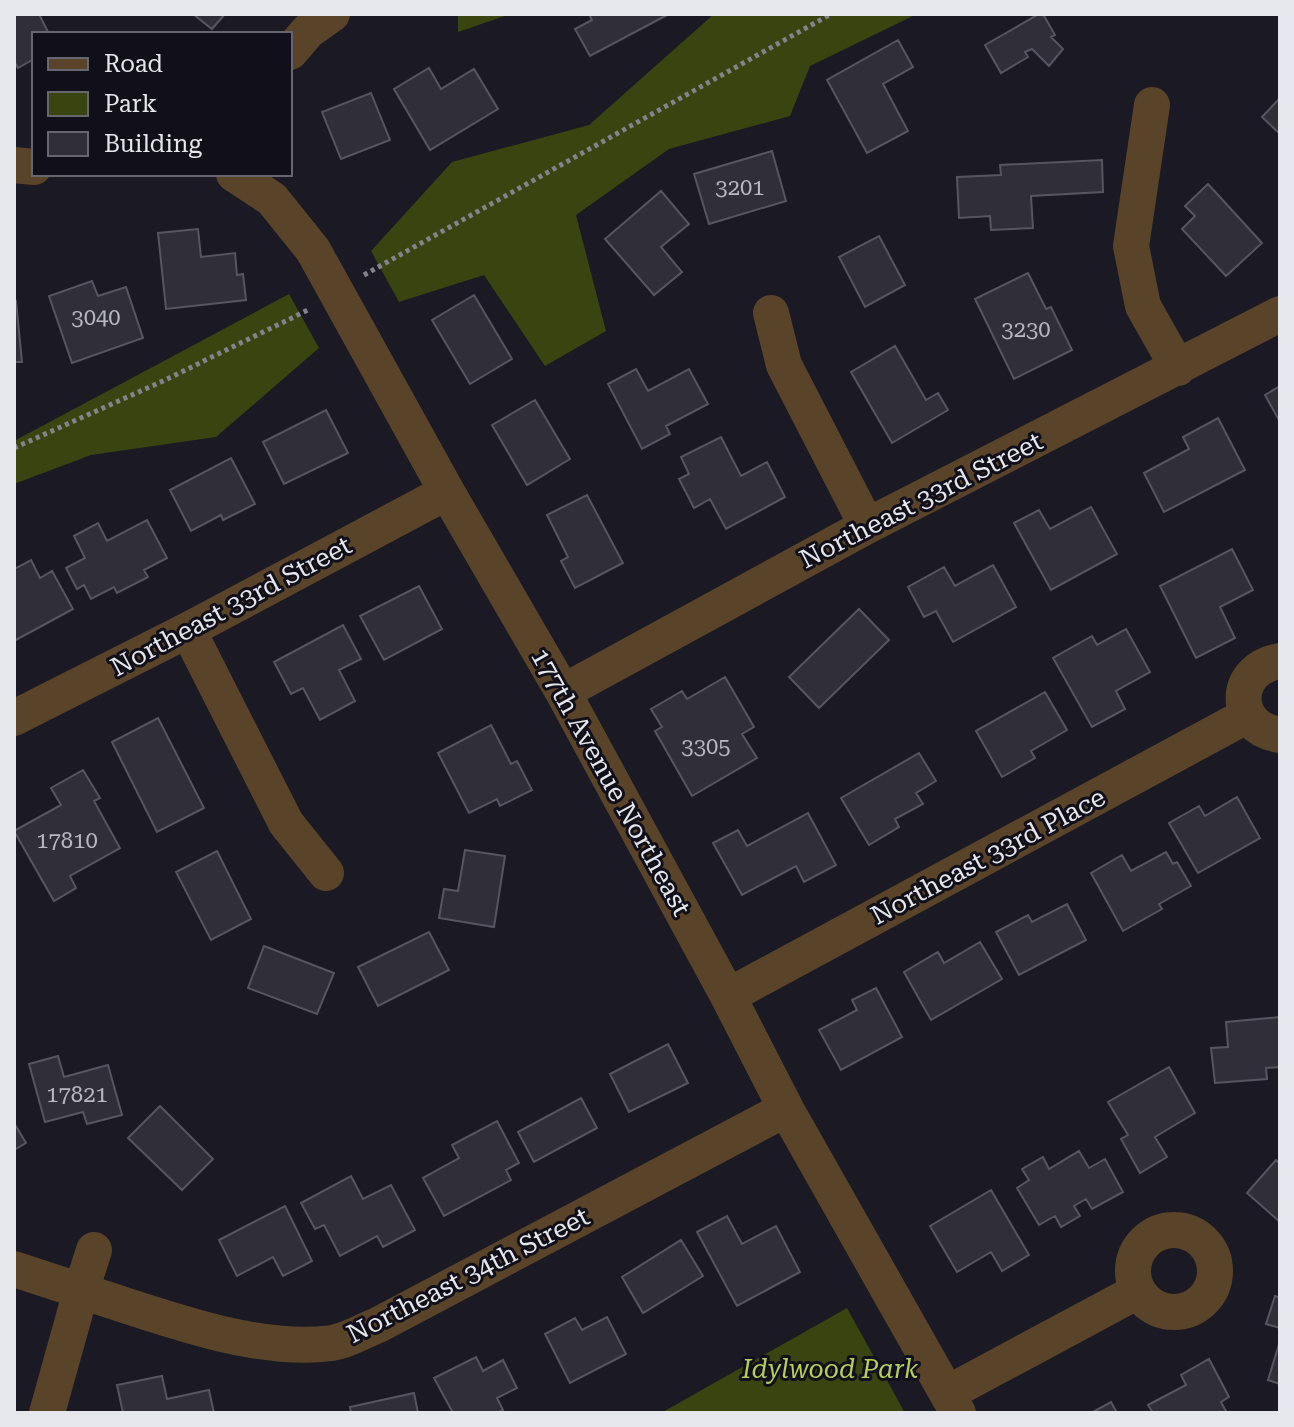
<svg xmlns="http://www.w3.org/2000/svg" width="1294" height="1427" font-family="'Roboto Serif',serif">
<style>
.green{fill:#394410}
.building{fill:#302e39;stroke:#575561;stroke-width:2}
.lines{fill:none;stroke-linecap:round;stroke-linejoin:round}
.path{stroke:#84838c;stroke-width:5;stroke-dasharray:4 4;stroke-linecap:butt}
.minor{stroke:#5a4429;stroke-width:36}
.labels{text-anchor:middle;dominant-baseline:central;stroke-width:6;stroke-linejoin:round;paint-order:stroke}
.number-label{font-size:22px;fill:#b8b8c0}
.street-label{font-size:26px;fill:#e6e6ed;stroke:#11101a}
.park-label{font-size:26px;font-style:italic;fill:#b4ce5c;stroke:#11101a}
</style>
<rect width="100%" height="100%" fill="#1a1924"/>
<path class="green" d="M458,14H511L458,32Z
M714,14H1000H917L810,66L790,116L669,149L576,215L606,331L545,366L484,275L399,302L371,251L452,162L589,125Z
M289,294L319,348L216,437L91,455L14,484V441Z
M847,1308L905,1413H661Z"/>
<path class="building" d="M14,14H39L49,34H34V59L18,68L14,61Z
M193,14H225L212,29Z
M589,14H669L590,56L575,29L592,20Z
M1039,14H1043L1055,35L1051,37L1063,49L1049,66L1032,49L1025,52L1028,57L1001,73L985,45Z
M898,40L913,67L883,84L908,131L867,153L827,80Z
M429,68L441,89L474,69L498,109L430,150L394,89Z
M371,93L390,140L341,159L322,112Z
M1280,98V134L1262,117Z
M772,151L786,201L709,224L694,174Z
M1102,160L1103,192L1031,196L1033,228L991,230L990,216L959,218L957,177L1001,175L1000,165Z
M1208,184L1262,243L1226,276L1182,229L1195,216L1185,206Z
M661,191L689,224L661,247L682,272L654,295L605,239Z
M198,229L201,257L235,253L237,275L243,274L246,300L166,309L158,233Z
M879,236L905,285L865,307L839,257Z
M1028,273L1046,309L1051,307L1072,350L1014,379L975,299Z
M92,281L98,296L126,287L143,338L72,363L49,296Z
M474,295L512,359L470,384L432,320Z
M16,301L22,362H14V302Z
M895,346L926,400L938,393L948,410L892,443L851,372Z
M636,369L648,391L689,369L708,404L666,426L670,434L642,449L608,384Z
M1280,386V422L1265,395Z
M535,400L570,459L527,485L492,425Z
M326,410L348,453L284,484L263,442Z
M1218,418L1245,470L1164,512L1144,473L1189,449L1183,437Z
M721,437L741,476L767,462L785,497L726,529L710,499L694,508L679,479L689,474L681,457Z
M231,458L255,504L223,520L221,515L191,531L170,490Z
M587,495L623,563L575,588L561,561L568,557L547,515Z
M1091,507L1117,554L1051,590L1014,523L1039,510L1050,529Z
M147,520L167,558L144,570L148,577L117,593L114,587L91,599L84,585L77,589L66,568L85,558L74,536L98,523L107,541Z
M1232,549L1253,590L1220,607L1235,638L1196,658L1160,586Z
M31,560L40,578L52,571L73,609L14,641V569Z
M993,565L1016,607L953,642L936,611L924,617L908,587L944,567L955,586Z
M419,586L442,629L384,660L360,616Z
M859,609L889,640L819,708L789,677Z
M343,625L361,659L339,670L355,701L320,720L303,688L291,694L274,662Z
M1126,629L1150,672L1116,691L1125,709L1092,727L1053,658L1092,636L1097,645Z
M725,677L754,727L742,734L757,758L692,796L655,731L662,727L651,709L682,691L687,699Z
M1045,692L1067,730L1031,751L1035,758L1002,777L976,731Z
M158,718L204,808L157,832L112,742Z
M491,725L511,764L517,761L532,790L500,806L497,799L469,813L438,753Z
M919,753L936,781L916,793L923,804L895,819L899,827L869,845L841,798Z
M83,770L100,798L94,801L120,848L70,876L76,888L54,901L14,831L61,805L51,788Z
M1237,797L1260,838L1198,873L1169,823L1199,806L1205,816Z
M808,813L836,865L804,882L796,866L742,895L713,843L738,830L747,846Z
M465,850L505,856L494,927L439,918L444,889L458,891Z
M217,851L251,919L211,940L176,872Z
M1166,852L1173,864L1177,862L1191,886L1159,904L1162,909L1123,931L1091,873L1122,855L1131,871Z
M1067,904L1086,940L1019,975L996,932L1028,915L1032,922Z
M429,932L449,970L378,1006L358,967Z
M980,942L1002,979L931,1020L904,972L938,952L944,963Z
M264,946L334,973L317,1014L248,988Z
M876,988L902,1037L841,1070L819,1030L857,1010L852,1000Z
M1280,1017V1067L1266,1068L1267,1079L1215,1083L1211,1048L1228,1047L1226,1022Z
M668,1044L688,1083L629,1112L610,1074Z
M58,1056L64,1077L108,1065L122,1115L87,1124L83,1112L45,1122L29,1064Z
M1169,1067L1195,1113L1155,1137L1167,1157L1140,1173L1121,1139L1128,1135L1108,1102Z
M581,1098L597,1128L534,1162L518,1132Z
M160,1106L213,1159L182,1190L128,1138Z
M497,1121L519,1163L506,1170L511,1180L444,1216L423,1178L459,1158L452,1145Z
M14,1123L26,1143L14,1150Z
M1079,1151L1089,1168L1105,1159L1123,1192L1092,1209L1086,1199L1074,1206L1080,1216L1061,1227L1055,1216L1039,1225L1017,1188L1029,1180L1022,1169L1043,1157L1049,1169Z
M1276,1160L1280,1164V1222L1247,1193Z
M351,1176L363,1199L391,1185L415,1230L383,1247L377,1236L340,1256L324,1225L315,1229L301,1203Z
M991,1190L1029,1255L1002,1271L991,1252L957,1272L930,1226Z
M285,1206L312,1261L283,1276L273,1257L237,1276L219,1240Z
M727,1216L742,1244L776,1226L800,1272L737,1306L697,1232Z
M681,1240L703,1276L643,1313L622,1277Z
M1275,1296L1280,1298V1328L1266,1324Z
M607,1317L626,1354L570,1383L545,1334L575,1318L582,1330Z
M1280,1341V1384L1268,1380Z
M476,1357L483,1371L503,1360L517,1388L497,1398L503,1410L497,1413H453L434,1378Z
M1209,1359L1229,1397L1221,1402L1227,1413H1153L1148,1405L1186,1385L1181,1375Z
M162,1376L167,1399L209,1390L214,1413H123L117,1385Z
M414,1393L418,1413H351L350,1407Z
M1111,1402L1117,1413H1091Z"/>
<g class="lines">
<path class="path" d="M364,275L831,14
M14,448L163,381L310,309"/>
<path class="minor" d="M290,52L308,31L332,14
M1152,105L1131,246L1143,306L1178,368
M14,165L34,167
M234,174L272,199L313,250L447,492L563,692L728,996L786,1109L958,1413
M771,313L784,365L867,526
M188,630L286,823L326,873
M1280,661C1232,668 1231,728 1280,735
M563,692L867,526L1280,314
M14,718L188,630L447,492
M728,996L1248,715
M1133 1271a41 41 0 1 1 82 0a41 41 0 1 1-82 0Z
M94,1250L81,1291C156,1314 254,1354 332,1343C347,1341 363,1331 378,1325L786,1109
M14,1269L81,1291L47,1413
M948,1393L1138,1291"/>
</g>
<g class="labels">
<g class="number-label">
<text x="740" y="187">3201</text>
<text x="96" y="317">3040</text>
<text x="1026" y="329">3230</text>
<text x="706" y="746">3305</text>
<text x="67" y="840">17810</text>
<text x="77" y="1094">17821</text>
</g>
<g class="street-label">
<text transform="translate(921 500) rotate(-27)">Northeast 33rd Street</text>
<text transform="translate(231 606) rotate(-28)">Northeast 33rd Street</text>
<text transform="translate(611 782) rotate(61)">177th Avenue Northeast</text>
<text transform="translate(988 856) rotate(-28)">Northeast 33rd Place</text>
<text transform="translate(468 1275) rotate(-27)">Northeast 34th Street</text>
</g>
<g class="park-label">
<text x="830" y="1369">Idylwood Park</text>
</g>
</g>
<rect width="1294" height="1427" fill="none" stroke="#e6e6ed" stroke-width="32"/>
<rect x="32" y="32" width="260" height="144" fill="#11101a" stroke="#66666e" stroke-width="2"/>
<rect x="48" y="58" width="40" height="12" fill="#5a4429" stroke="#66666e" stroke-width="2"/>
<text x="104" y="72" font-size="24" fill="#e6e6ed">Road</text>
<rect x="48" y="92" width="40" height="24" fill="#394410" stroke="#66666e" stroke-width="2"/>
<text x="104" y="112" font-size="24" fill="#e6e6ed">Park</text>
<rect x="48" y="132" width="40" height="24" fill="#302e39" stroke="#66666e" stroke-width="2"/>
<text x="104" y="152" font-size="24" fill="#e6e6ed">Building</text>
</svg>
